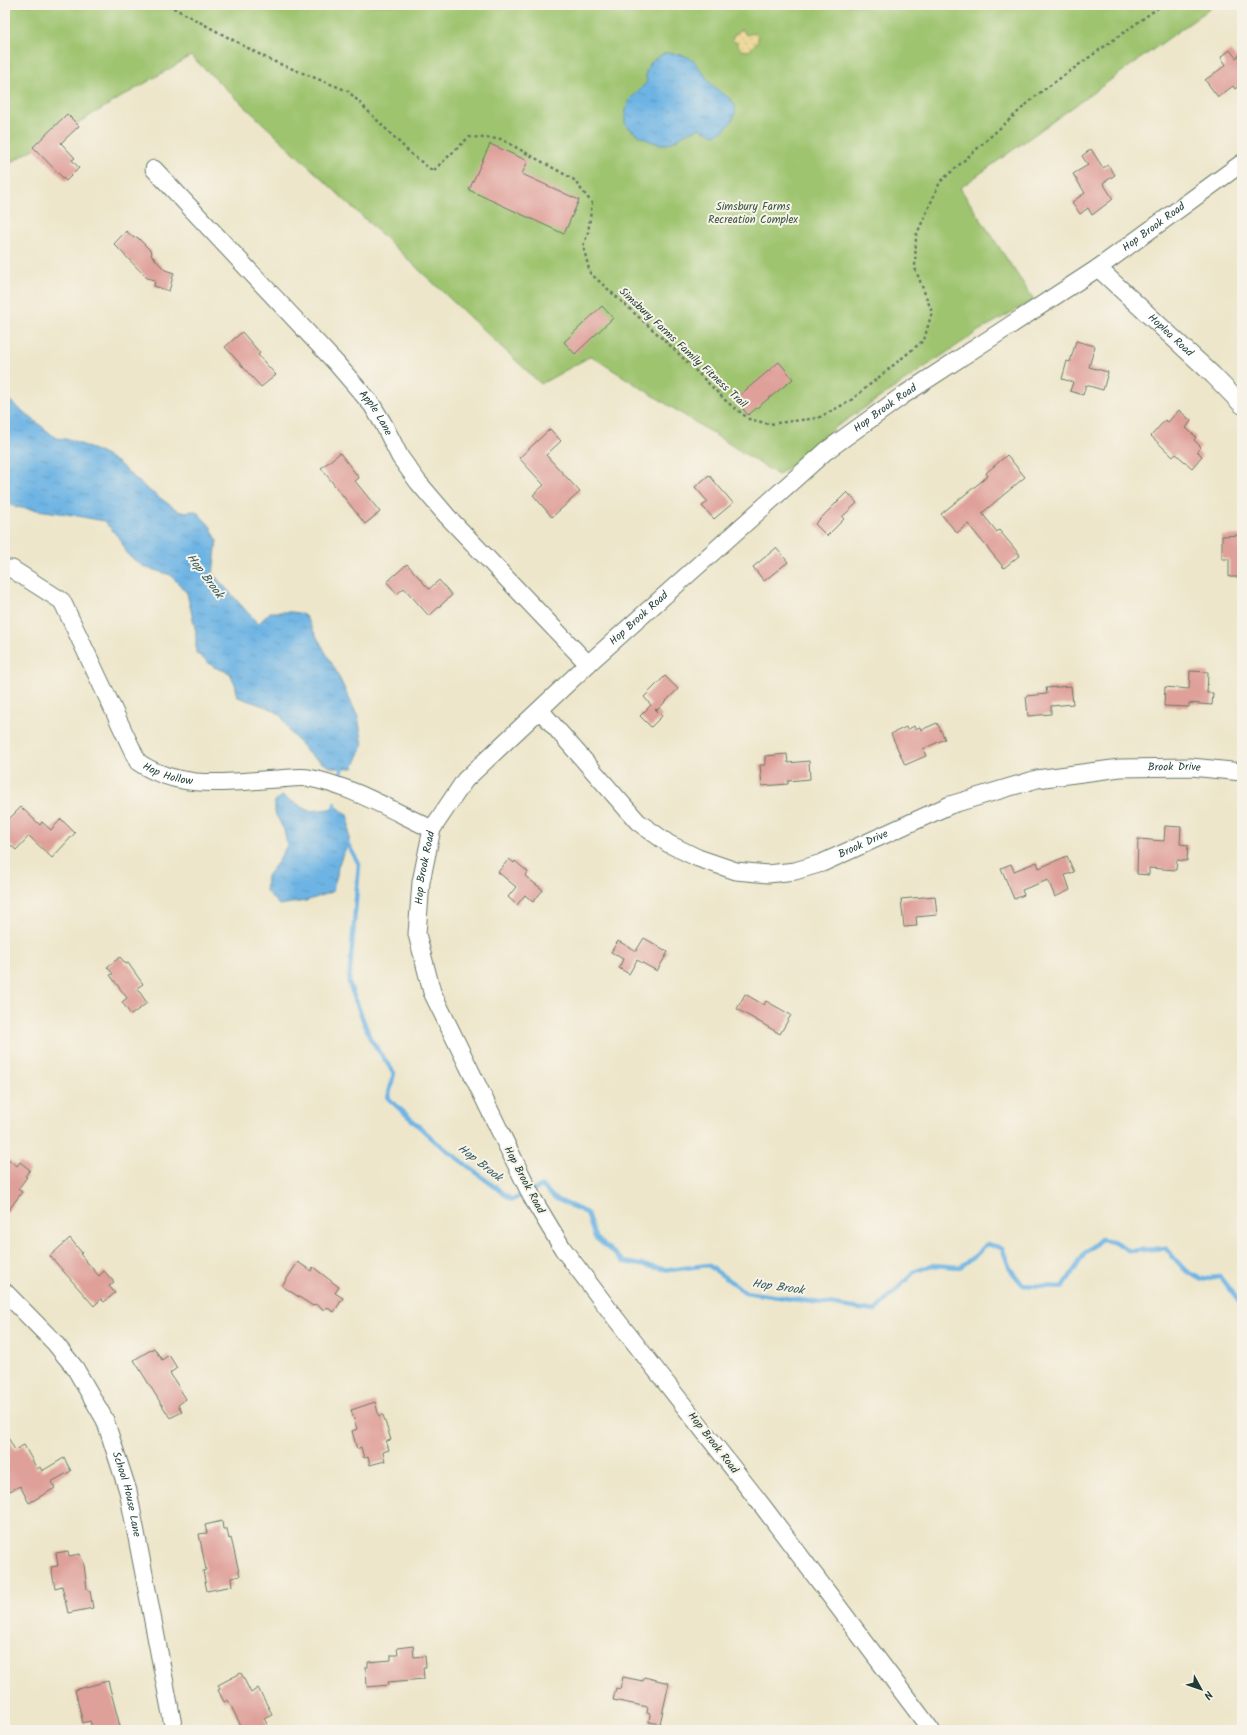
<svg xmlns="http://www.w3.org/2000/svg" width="1247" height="1735" font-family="Kalam,sans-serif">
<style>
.green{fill:#9fc46f;stroke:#5f8052}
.sand{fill:url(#sand-dots);stroke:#868c69}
.water{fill:url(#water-ripples);stroke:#46788c}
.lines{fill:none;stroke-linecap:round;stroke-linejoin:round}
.stream{stroke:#6db4e4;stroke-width:4.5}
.building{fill:#dfa09a}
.street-casing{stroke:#677868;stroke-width:19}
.path{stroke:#677868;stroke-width:2.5;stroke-dasharray:3 3;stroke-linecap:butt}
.street{stroke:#fff;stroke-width:17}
.labels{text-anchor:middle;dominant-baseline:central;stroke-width:4;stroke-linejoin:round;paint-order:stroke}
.park-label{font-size:11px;fill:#395840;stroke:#f7f3e8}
.street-label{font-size:11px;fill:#1f3d34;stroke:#f7f3e8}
.water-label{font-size:12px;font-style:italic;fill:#325b60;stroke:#f7f3e8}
</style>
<defs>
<pattern id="sand-dots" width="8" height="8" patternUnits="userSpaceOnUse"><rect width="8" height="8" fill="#eeda9e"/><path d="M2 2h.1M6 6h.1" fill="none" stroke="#ccbc89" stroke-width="1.8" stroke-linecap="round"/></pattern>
<pattern id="water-ripples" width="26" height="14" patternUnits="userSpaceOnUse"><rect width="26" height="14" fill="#6db4e4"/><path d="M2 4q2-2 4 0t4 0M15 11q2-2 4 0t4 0" fill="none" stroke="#5994ba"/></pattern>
</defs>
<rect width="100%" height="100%" fill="#f7f3e8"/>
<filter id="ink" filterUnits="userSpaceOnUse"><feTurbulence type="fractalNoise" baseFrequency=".025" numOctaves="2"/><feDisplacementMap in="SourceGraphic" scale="8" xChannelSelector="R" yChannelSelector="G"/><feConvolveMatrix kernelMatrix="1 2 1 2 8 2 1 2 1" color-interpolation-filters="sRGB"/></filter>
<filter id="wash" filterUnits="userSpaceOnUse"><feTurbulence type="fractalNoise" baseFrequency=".012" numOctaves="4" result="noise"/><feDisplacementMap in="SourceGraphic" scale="16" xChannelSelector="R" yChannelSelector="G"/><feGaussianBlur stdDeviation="0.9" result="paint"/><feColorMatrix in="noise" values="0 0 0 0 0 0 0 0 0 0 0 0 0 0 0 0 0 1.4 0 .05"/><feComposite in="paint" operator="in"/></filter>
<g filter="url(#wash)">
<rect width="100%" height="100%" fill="#ede6ca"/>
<path class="green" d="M5,5H1215L960,188L1034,300L980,330L836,427L797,461L778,475L591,356L541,384L191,56L5,166Z"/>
<path class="sand" d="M742,29L746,35L755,33L758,36V41L749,51L741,50L736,42L732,41L733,36Z"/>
<path class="water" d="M666,53C695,54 695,63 711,84C717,91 727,95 733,102C742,115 725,132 714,135L699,128C694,131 690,131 685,134C679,137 674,143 666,144C652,145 634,134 625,124V114L629,100L647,82C642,68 654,57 666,53Z
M5,397L56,438L72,440L105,455L118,463L147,489L180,512L196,511L210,526L217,540L213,574L258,624L270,612H292L304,614L336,671L358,717L363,745L353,768L330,767L310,755L290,732L281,715L269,708L238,697L235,684L230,673L214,667L196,653V632L187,593L171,575L144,567L128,555L120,539L104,521L67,514L15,507L5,501Z
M282,796L310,811L339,808L349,817V841L338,866L337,875L332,892L306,901L279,905L266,891L267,876L278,862L287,845L284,830L275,813V801Z"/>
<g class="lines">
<path class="stream" d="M341,773L342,763
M335,804V814
M345,839L359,864L349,983L370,1038L394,1073L388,1098L435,1141L512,1200L542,1186L554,1198L587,1213L595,1237L624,1262L670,1270L708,1265L745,1292L875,1311L914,1272L932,1265L960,1267L975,1256L987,1244L1002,1248L1010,1269L1023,1285L1063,1287L1085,1253L1101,1239L1113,1241L1130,1251L1165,1248L1184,1269L1200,1279L1220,1277L1242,1306"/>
</g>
<g id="blocks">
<path class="building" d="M1230,50L1236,58L1242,53V83L1235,89L1233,86L1218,97L1205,80L1226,65L1221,57Z
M67,114L79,126L61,143L75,158L72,160L79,168L66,181L33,147Z
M490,144L528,161L522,174L579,200L564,234L469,190Z
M1091,149L1103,168L1108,165L1115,175L1103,183L1113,199L1092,215L1088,208L1080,214L1072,202L1085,193L1073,174L1088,165L1082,156Z
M126,231L134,238L137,237L152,252L151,255L165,270L174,273L169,291L154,286L155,280L147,278L114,244Z
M602,306L613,318L575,354L564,342Z
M242,332L260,353L258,355L276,375L261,387L225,347Z
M1076,341L1095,346L1089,367L1108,372L1103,390L1086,385L1083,395L1070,391L1073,382L1062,379L1067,361L1070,362Z
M779,362L793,379L748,415L735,399Z
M1179,410L1191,421L1186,428L1196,437L1194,440L1201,447L1197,451L1202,456L1192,468L1176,454L1173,457L1151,436L1165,420L1168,422Z
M550,429L561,441L546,455L580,492L552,517L533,495L544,485L519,458Z
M340,453L359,478L355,481L380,512L365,524L321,468Z
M1007,455L1025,477L982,513L997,532L999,530L1020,555L1004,568L968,524L957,533L941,514L988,476L986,473Z
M709,475L733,503L714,519L702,506L708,502L695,487Z
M847,492L857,503L842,517L844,519L827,536L815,524Z
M1240,535V554H1242V577H1229V559H1222V536Z
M776,548L788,562L764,581L753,567Z
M407,564L429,589L439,580L452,595L429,616L404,588L397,594L387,582Z
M1190,671L1208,672L1207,693H1213L1212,705L1189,703V707L1164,706L1165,687L1189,689Z
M665,676L678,689L657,710L655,709L662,716L651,727L640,716L651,705L644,697Z
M1071,686L1073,704L1051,706V714L1028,716L1026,696L1047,694L1046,688Z
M937,723L945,739L923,749L926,756L905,765L891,734L906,727L907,730L914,726L915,729L920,727L921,730Z
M787,754L788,763L809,761L810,779L788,781V784L762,786L760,765H765V756Z
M21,807L40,825L42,822L51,830L61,819L75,833L52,858L29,836L16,850L5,840V823Z
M1165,826L1181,827L1180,844L1188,845L1187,861L1177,860L1176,870L1149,868V875L1137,874L1138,839L1164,841Z
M1067,856L1074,872L1065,875L1070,890L1055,897L1048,880L1022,890L1024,895L1014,899L1001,868L1011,864L1014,871L1037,862L1039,868Z
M509,859L514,863L515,861L528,872L525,876L543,890L533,902L525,895L517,905L508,897L516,887L498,872Z
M935,896L937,915L916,917L917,926L904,927L901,899Z
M644,938L668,952L657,971L637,960L629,974L619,968L623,959L611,952L618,941L636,951Z
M120,957L126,964L128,963L143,984L137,988L147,1003L131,1015L122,1002L127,998L110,975L113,974L107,967Z
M745,994L764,1005L766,1001L791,1015L780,1034L737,1009Z
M5,1157L17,1166L20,1162L30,1170L25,1176L27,1177L18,1189L22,1192L5,1215Z
M70,1238L82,1253L80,1254L99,1276L104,1271L114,1282L109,1286L115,1293L104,1302L101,1299L94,1306L50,1256Z
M298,1262L311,1271L313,1267L339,1287L335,1293L343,1298L334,1312L326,1307L324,1310L315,1304L313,1306L282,1286Z
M154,1348L162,1360L169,1355L177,1368L170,1373L186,1399L178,1405L182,1412L170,1418L134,1360Z
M375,1402L379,1416L383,1415L391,1440L386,1441L389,1450L383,1452L385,1461L370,1465L368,1457L364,1458L361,1447L357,1449L352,1431L357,1429L351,1410Z
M5,1432L15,1450L24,1445L37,1469L40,1467L42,1471L64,1458L71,1471L51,1482L55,1488L29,1503L20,1486L10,1491L5,1482Z
M222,1521L223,1529H227L229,1539L231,1538L240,1576L231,1578L232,1586L207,1591L203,1571L206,1570L199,1534L207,1533L205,1525Z
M68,1551L69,1556L80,1554L84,1565L87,1589L90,1591L93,1608L68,1613L62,1586L55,1588L51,1567L58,1566L56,1553Z
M413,1646L414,1657L425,1656L426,1667H423L424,1679L388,1682L389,1685L367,1687L366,1667H368V1662L391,1660V1655H398L397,1648Z
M241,1673L251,1693L258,1688L272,1714L264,1718L270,1730H243L228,1700L224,1702L218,1690L220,1689L218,1685Z
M623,1677L643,1681L644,1677L669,1683L660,1724L649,1722L650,1714L647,1713L648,1707L613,1700L616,1688L620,1689Z
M108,1681L121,1730H93L90,1721L83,1723L75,1690Z"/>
</g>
</g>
<g filter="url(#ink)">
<use href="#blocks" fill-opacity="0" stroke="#677868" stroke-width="1"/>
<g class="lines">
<defs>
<g id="street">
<path id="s1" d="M154,169L336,363L372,405L384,425L400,457L418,482L447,516L588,664"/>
<path id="s2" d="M1098,268L1213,375L1242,405"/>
<path id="s3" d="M5,569H12L62,601L138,762C180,791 229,782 276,779C286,779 299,776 309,778C349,785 395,812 432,829"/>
<path id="s4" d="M540,710L638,822L669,844L698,858L736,871L768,874L795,871L822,863L950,805L1037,779L1120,768L1191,767L1242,772"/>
<path id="s5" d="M5,1292L54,1342L75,1368L105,1420L128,1491L174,1730"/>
<path id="s6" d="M931,1730L764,1508L616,1319L563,1249L533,1199L432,992L417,934L421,882L432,829L465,780L588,664L826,451L902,396L1098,268L1242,163"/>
</g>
</defs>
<use href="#street" class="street-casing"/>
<path class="path" d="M168,5L270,60L348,91L411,154L433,171L469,137L501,139L573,179L592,203L588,233L583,246L590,273L673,348L727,402L749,419L769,424L818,418L850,401L924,340L932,312L915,268L916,236L940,182L1038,94L1162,5"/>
<use href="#street" class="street"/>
</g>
</g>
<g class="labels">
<g class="park-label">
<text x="753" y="207">Simsbury Farms<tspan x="753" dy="13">Recreation Complex</tspan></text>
</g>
<g class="street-label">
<text stroke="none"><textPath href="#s6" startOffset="2005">Hop Brook Road</textPath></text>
<text stroke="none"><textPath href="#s2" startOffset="99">Hoplea Road</textPath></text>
<text transform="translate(683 348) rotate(43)">Simsbury Farms Family Fitness Trail</text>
<text stroke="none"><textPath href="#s6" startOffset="1681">Hop Brook Road</textPath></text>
<text stroke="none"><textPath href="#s1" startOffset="330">Apple Lane</textPath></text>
<text stroke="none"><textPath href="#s6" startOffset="1357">Hop Brook Road</textPath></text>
<text stroke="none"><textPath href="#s4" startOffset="716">Brook Drive</textPath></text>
<text stroke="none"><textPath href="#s3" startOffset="277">Hop Hollow</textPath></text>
<text stroke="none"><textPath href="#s4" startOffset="392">Brook Drive</textPath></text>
<text stroke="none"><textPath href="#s6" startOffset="1021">Hop Brook Road</textPath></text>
<text transform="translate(524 1180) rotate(62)">Hop Brook Road</text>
<text transform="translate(713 1443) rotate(52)">Hop Brook Road</text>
<text stroke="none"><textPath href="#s5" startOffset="241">School House Lane</textPath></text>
</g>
<g class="water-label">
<text transform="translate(205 576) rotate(53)">Hop Brook</text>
<text transform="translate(480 1163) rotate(38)">Hop Brook</text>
<text transform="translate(778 1287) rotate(8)">Hop Brook</text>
</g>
</g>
<rect width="1247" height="1735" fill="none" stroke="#f7f3e8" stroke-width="20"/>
<g transform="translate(1201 1689) rotate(130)" stroke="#f7f3e8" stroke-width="3" paint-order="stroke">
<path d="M0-3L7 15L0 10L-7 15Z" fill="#1f3d34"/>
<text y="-6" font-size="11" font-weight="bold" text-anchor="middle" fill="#1f3d34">N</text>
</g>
</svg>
